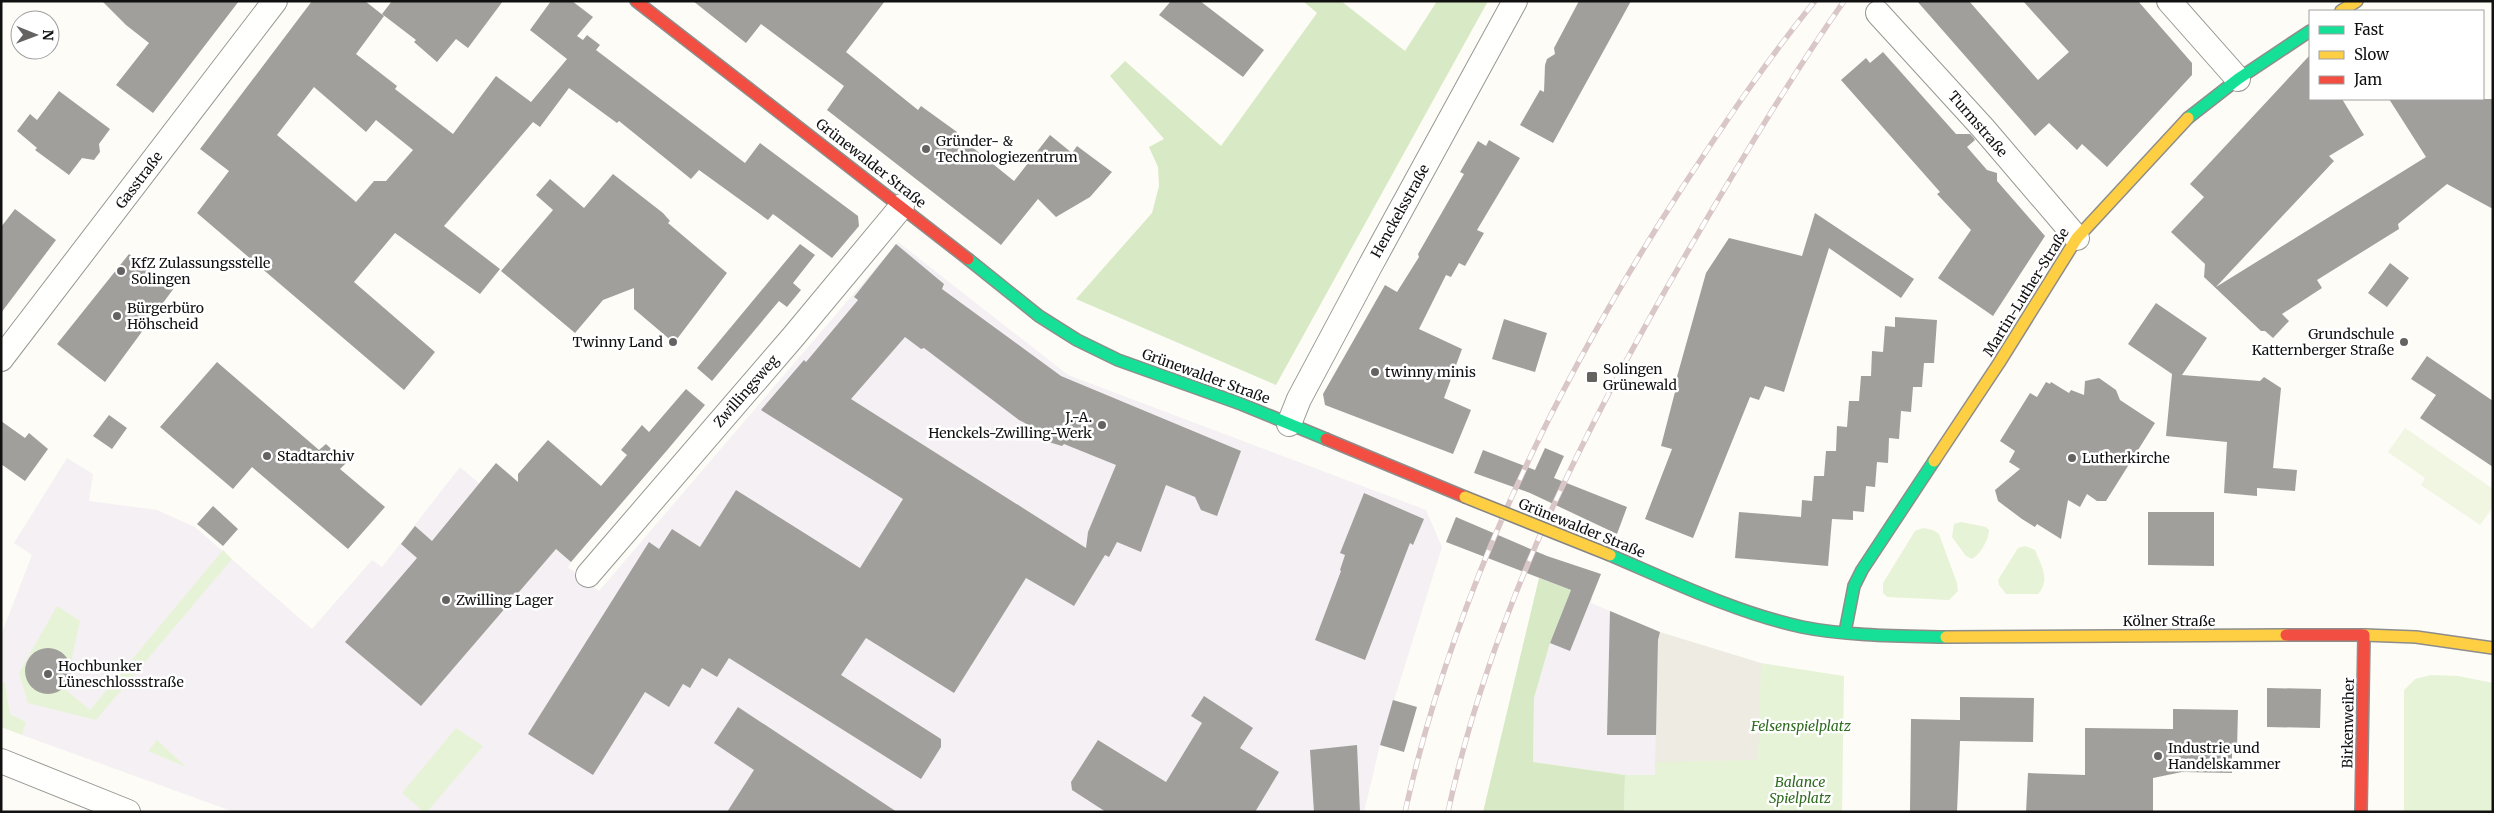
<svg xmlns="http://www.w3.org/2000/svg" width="2494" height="813" font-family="Merriweather,serif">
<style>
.industrial{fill:#f5f0f3}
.green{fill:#e7f3d7}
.forest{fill:#d8eac5}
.pitch{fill:#f0f6e1}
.plaza{fill:#edebe2}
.building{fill:#a19f9c;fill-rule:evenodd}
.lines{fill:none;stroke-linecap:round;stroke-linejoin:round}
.street-casing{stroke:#979795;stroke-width:26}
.fast-casing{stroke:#8e8d8b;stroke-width:14}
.slow-casing{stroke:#8e8d8b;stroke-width:14}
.jam-casing{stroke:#8e8d8b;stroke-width:14}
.street{stroke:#fffffe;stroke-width:24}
.fast{stroke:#16e098;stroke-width:11}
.slow{stroke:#ffcf43;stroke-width:11}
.jam{stroke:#f24e42;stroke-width:11}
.rail-casing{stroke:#d9c6c7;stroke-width:5.5}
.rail{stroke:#fff;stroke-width:4;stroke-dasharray:11;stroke-linecap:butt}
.slow-bridge-casing{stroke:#858482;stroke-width:14;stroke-linecap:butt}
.slow-bridge{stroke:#ffcf43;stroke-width:11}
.poi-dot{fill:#646362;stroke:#fff;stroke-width:2}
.labels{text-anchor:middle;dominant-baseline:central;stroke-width:5;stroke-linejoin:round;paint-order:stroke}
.street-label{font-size:14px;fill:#111;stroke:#fff}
.poi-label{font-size:14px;fill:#111;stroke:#fff;text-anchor:start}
.park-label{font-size:14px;font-style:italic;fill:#2f6b1f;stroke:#fff}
</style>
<rect width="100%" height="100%" fill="#fdfcf7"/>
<path class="industrial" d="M898,242L1068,375L1426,510L1442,547L1380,745L1364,812H234L22,735L26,722L10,714L5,684L1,682V635L32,555L14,543L67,458L93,474L89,501L157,510L195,527L312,629L372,560L382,567L460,467L571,562L568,567L599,591Z
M1571,590L1592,598L1591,603L1660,632L1658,640L1655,775H1625L1533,762L1534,698L1550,643Z"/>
<path class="green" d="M1961,522L1986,527L1989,530C1989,539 1980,555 1972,559L1966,556L1952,537L1954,524Z
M1923,528L1933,530L1939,534L1957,583L1958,591L1949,600L1887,597L1883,593V583L1915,531Z
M2025,546L2035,550C2041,565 2051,580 2038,594H2006L1999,585L1998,580L2018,548Z
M223,550L232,559L96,720L28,703L19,673L57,606L80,621L72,658L75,669L66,690L90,710Z
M1761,663L1844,676L1842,812H1624L1625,775H1655V762Z
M2431,675L2458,676L2493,683V812H2404V690L2415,679Z
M1,682L5,683L10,714L26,722L22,735L1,727Z
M456,728L483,746L427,812H424L402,793Z
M157,740L186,767L148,751Z"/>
<path class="forest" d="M1303,1H1341L1405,51L1437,1H1488L1276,385L1076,299L1152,213L1159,186L1158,167L1149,147L1164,139L1110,76L1125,61L1221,146L1317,13Z
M1539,578L1571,590L1550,643L1534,698L1533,762L1625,775L1624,812H1483Z"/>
<path class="pitch" d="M2405,428L2493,489V507L2480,525L2421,485L2425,478L2388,452Z"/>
<path class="plaza" d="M1660,632L1761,663L1758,760L1655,762L1658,640Z"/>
<path class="building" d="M102,1H239L153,113L116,85L149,43L126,25Z
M312,1H365L384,16L356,54L397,86L395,89L453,134L496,76L531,102L567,59L530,30L551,1H572L593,17L577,36L583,40L587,35L600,45L596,50L745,163L760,143L858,216L859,226L832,258L773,214L768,220L699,170L691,179L619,121L617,123L569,88L540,127L533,122L444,226L500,269L480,294L395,233L354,282L435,352L404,390L197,213L229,171L200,149ZM314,87L366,132L376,120L413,150L386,181H374L356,202L277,135Z
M392,1H503L468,48L456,39L437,62L414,42L416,40L382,14Z
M693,1H885L846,52L918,110L921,106L957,132L956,134L1014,181L1050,135L1072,153L1077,146L1112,172L1090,197L1056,217L1038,199L1001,245L827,110L844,86L761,24L746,43Z
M1171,1H1200L1264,50L1243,77L1159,15Z
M1579,1H1631L1553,143L1520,125L1540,90L1544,92L1545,65L1547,59L1555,54L1554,48Z
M1917,1H1969L2038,80L2069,52L2023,1H2138L2192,63V75L2107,167L2082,144L2077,150L2049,123L2035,136Z
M1883,52L1956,134H1970L1973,137L1975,140L1967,147L1987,170L1997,173V181L2045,236L1993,316L1938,278L1971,230L1937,194L1940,192L1841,80L1866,58L1870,63Z
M2310,55V99H2342L2364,135L2329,156L2334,161L2216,287L2426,157L2389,99H2493V209L2447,184L2398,224L2399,229L2317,280L2322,288L2282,314L2289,321L2273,338L2265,331H2261L2204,277L2205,264L2171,232L2204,197L2190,184Z
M59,91L110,129L99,144L100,152L94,160L82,158L69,175L35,150L37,148L17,131L30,114L37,120Z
M1489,140L1520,158L1477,230L1484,233L1465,266L1459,263L1451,277L1446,275L1419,329L1462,349L1444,398L1471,410L1453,454L1325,405L1323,394L1385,285L1397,292L1419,257L1418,254L1464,174L1460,172L1478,141L1486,146Z
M613,174L663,213L670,221L668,223L727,273L674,343L634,309V288L603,300L575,333L501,271L553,210L536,195L550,179L584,208Z
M15,209L56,240L1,313V227Z
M1815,213L1914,279L1901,298L1829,248L1784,392L1765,386L1759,400L1750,397L1693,538L1645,519L1672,449L1661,446L1675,392L1673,391L1706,273L1729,238L1802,256Z
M800,244L815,255L793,283L801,290L787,307L779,301L712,381L697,368Z
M896,244L944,284L942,289L1061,376L1241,451L1217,516L1201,510L1195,497L1166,485L1141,552L1117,542L1109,557L1105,555L1074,606L1026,578L954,693L866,638L841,675L941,739V747L921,779L729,658L717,677L702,668L690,688L683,684L669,707L645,692L593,775L528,734L649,542L659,549L672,529L700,547L736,490L860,568L903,499L761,410L804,360L806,362L858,300L854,297ZM905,337L921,349L924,348L1019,420L1046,434L1042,440L1062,446L1064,444L1116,465L1088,532L1086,548L851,399Z
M129,254L174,288L105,382L57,344Z
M2390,263L2409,278L2387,307L2368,293Z
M2156,303L2207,338L2182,375L2260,381L2264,377L2281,388L2273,468L2297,470L2295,491L2257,488V496L2224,493L2227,442L2166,436L2172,374L2128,344Z
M1895,317L1937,320L1934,363H1924L1922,387H1913L1911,412L1901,411L1899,439L1889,438L1888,463L1877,462L1875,487L1866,486L1864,512L1853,511V520L1832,519L1828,566L1735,558L1739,512L1801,517L1802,500L1812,501L1814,476H1824L1826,451H1836L1837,426L1847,427L1849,401H1859L1861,376H1871L1872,351L1883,352L1885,326L1895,327Z
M1504,319L1547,333L1535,372L1492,359Z
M2427,356L2493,401V467L2420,418L2436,395L2411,379Z
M217,362L319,450L326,444L346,463L340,469L385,507L348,549L252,467L233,489L160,427Z
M2099,378L2116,390L2120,400L2155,423L2106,501H2097L2087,494L2080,507L2068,500L2061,539L2037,524L2035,527L2022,519L1998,501L1995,490L2020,469L2009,462L2015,451L2000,441L2030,393L2037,397L2046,382L2050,384L2051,382L2069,393L2071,390L2084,395L2085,381Z
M686,389L705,405L669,448L571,562L556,549L421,706L345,642L417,558L401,544L415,526L432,541L496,463L518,482V474L548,440L601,486L627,455L621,450L642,425L649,432Z
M109,415L127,428L112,449L93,436Z
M1,421L25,438L29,433L48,449L25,481L1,464Z
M1545,448L1564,456L1554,478L1627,507L1617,534L1530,493L1474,473L1483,450L1535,470Z
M1364,493L1424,519L1413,545L1410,543L1365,660L1315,640L1341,571L1340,570L1345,555L1340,553Z
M213,506L238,529L223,546L197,524Z
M2148,512H2214V566L2148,565Z
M1456,517L1547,556L1601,574L1570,651L1550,643L1571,590L1446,542Z
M1610,611L1660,632L1658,640L1656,735H1607Z
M25 671a23 23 0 1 1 46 0a23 23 0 1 1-46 0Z
M2267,688L2321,689L2320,728L2267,727Z
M1204,696L1253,728L1240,748L1279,772L1255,812H1106L1072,790L1071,782L1098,740L1166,782L1202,723L1191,716Z
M1960,697L2034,698L2033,742L1960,741L1957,812H1910L1911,719L1960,720Z
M1393,700L1417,707L1404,752L1380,745Z
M738,707L897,812H727L754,770L714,743Z
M2173,709L2238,710L2237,749L2232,750V773L2182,772L2153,778V812H2026L2028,773L2085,775V728L2173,729Z
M1357,745L1360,812H1314L1310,750Z"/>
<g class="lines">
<defs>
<path id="street" d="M2169,1L2238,79
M1878,13L1983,128L2077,238
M1,359L275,1
M1289,424L1299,399L1370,266L1515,1
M588,575L793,337L902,206
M1,761L128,812"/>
<path id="fast" d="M2188,118L2238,79L2310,31
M968,259L1039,316L1077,340L1118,360L1241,404L1326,439
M1610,555C1671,581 1737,613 1802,627C1846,636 1900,636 1946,637
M1845,632L1854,586L1862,570L1934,461"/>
<path id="slow" d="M2341,11L2357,1
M1934,461L1999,363L2077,238L2188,118
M2364,635L2416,637L2493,648
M1946,637L2286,635"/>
<path id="jam" d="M636,1L968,259
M1326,439L1465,497
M2286,635H2364L2361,812"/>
</defs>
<use href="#street" class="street-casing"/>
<use href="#fast" class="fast-casing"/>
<use href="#slow" class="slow-casing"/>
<use href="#jam" class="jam-casing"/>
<use href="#street" class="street"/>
<use href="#fast" class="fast"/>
<use href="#slow" class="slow"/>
<use href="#jam" class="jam"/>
<defs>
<path id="rail" d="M1405,812C1455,589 1558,379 1682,188C1724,124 1766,61 1815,1
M1448,812C1492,609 1588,422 1692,244C1740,162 1789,80 1844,1"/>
</defs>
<use href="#rail" class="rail-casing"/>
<use href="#rail" class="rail"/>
<defs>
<path id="slow-bridge" d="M1465,497L1610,555"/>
</defs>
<use href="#slow-bridge" class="slow-bridge-casing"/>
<use href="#slow-bridge" class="slow-bridge"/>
</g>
<g class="poi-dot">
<circle cx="926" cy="149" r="5"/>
<circle cx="121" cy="271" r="5"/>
<circle cx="117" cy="316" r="5"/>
<circle cx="673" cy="342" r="5"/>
<circle cx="2404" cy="342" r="5"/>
<circle cx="1375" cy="372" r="5"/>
<rect x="1586" y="371" width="12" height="12" rx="2.5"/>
<circle cx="1102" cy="425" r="5"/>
<circle cx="267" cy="456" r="5"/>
<circle cx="2072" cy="458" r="5"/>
<circle cx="446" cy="600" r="5"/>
<circle cx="48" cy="674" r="5"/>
<circle cx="2158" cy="756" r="5"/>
</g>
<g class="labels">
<g class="street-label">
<text transform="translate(1978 124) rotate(49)">Turmstraße</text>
<text transform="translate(871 163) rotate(38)">Grünewalder Straße</text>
<text transform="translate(139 180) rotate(-53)">Gasstraße</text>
<text transform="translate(1400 211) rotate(-61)">Henckelsstraße</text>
<text transform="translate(2026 292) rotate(-58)">Martin-Luther-Straße</text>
<text transform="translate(1206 376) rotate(20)">Grünewalder Straße</text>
<text transform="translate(746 391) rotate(-49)">Zwillingsweg</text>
<text transform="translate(1582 528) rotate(22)">Grünewalder Straße</text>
<text x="2169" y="621">Kölner Straße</text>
<text transform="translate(2348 723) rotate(-89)">Birkenweiher</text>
</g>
<g class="poi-label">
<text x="936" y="141">Gründer- &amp;<tspan x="936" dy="16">Technologiezentrum</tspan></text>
<text x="131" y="263">KfZ Zulassungsstelle<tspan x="131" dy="16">Solingen</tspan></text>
<text x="127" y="308">Bürgerbüro<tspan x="127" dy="16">Höhscheid</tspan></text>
<text x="2394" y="334" text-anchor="end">Grundschule<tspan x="2394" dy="16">Katternberger Straße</tspan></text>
<text x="663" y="342" text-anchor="end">Twinny Land</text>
<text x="1603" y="369">Solingen<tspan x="1603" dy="16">Grünewald</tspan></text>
<text x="1385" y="372">twinny minis</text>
<text x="1092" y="417" text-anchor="end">J.-A.<tspan x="1092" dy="16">Henckels-Zwilling-Werk</tspan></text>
<text x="277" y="456">Stadtarchiv</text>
<text x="2082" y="458">Lutherkirche</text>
<text x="456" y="600">Zwilling Lager</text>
<text x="58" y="666">Hochbunker<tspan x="58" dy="16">Lüneschlossstraße</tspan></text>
<text x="2168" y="748">Industrie und<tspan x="2168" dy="16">Handelskammer</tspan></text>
</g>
<g class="park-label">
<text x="1801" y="726">Felsenspielplatz</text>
<text x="1800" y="782">Balance<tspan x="1800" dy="16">Spielplatz</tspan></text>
</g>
</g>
<rect width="2494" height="813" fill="none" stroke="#111111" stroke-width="5"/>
<rect x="2309" y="10" width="175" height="90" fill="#ffffff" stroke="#a0a0a0"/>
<rect x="2319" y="26" width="25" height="8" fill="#16e098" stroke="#a0a0a0"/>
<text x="2354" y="35" font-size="15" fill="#111111">Fast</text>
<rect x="2319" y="51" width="25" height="8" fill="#ffcf43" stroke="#a0a0a0"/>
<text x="2354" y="60" font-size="15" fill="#111111">Slow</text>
<rect x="2319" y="76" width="25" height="8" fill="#f24e42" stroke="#a0a0a0"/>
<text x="2354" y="85" font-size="15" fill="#111111">Jam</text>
<g transform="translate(35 35) rotate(91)"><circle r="24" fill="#ffffff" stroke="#a0a0a0"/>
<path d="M0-4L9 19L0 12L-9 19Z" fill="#646362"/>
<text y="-8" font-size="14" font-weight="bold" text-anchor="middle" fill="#111111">N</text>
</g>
</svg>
